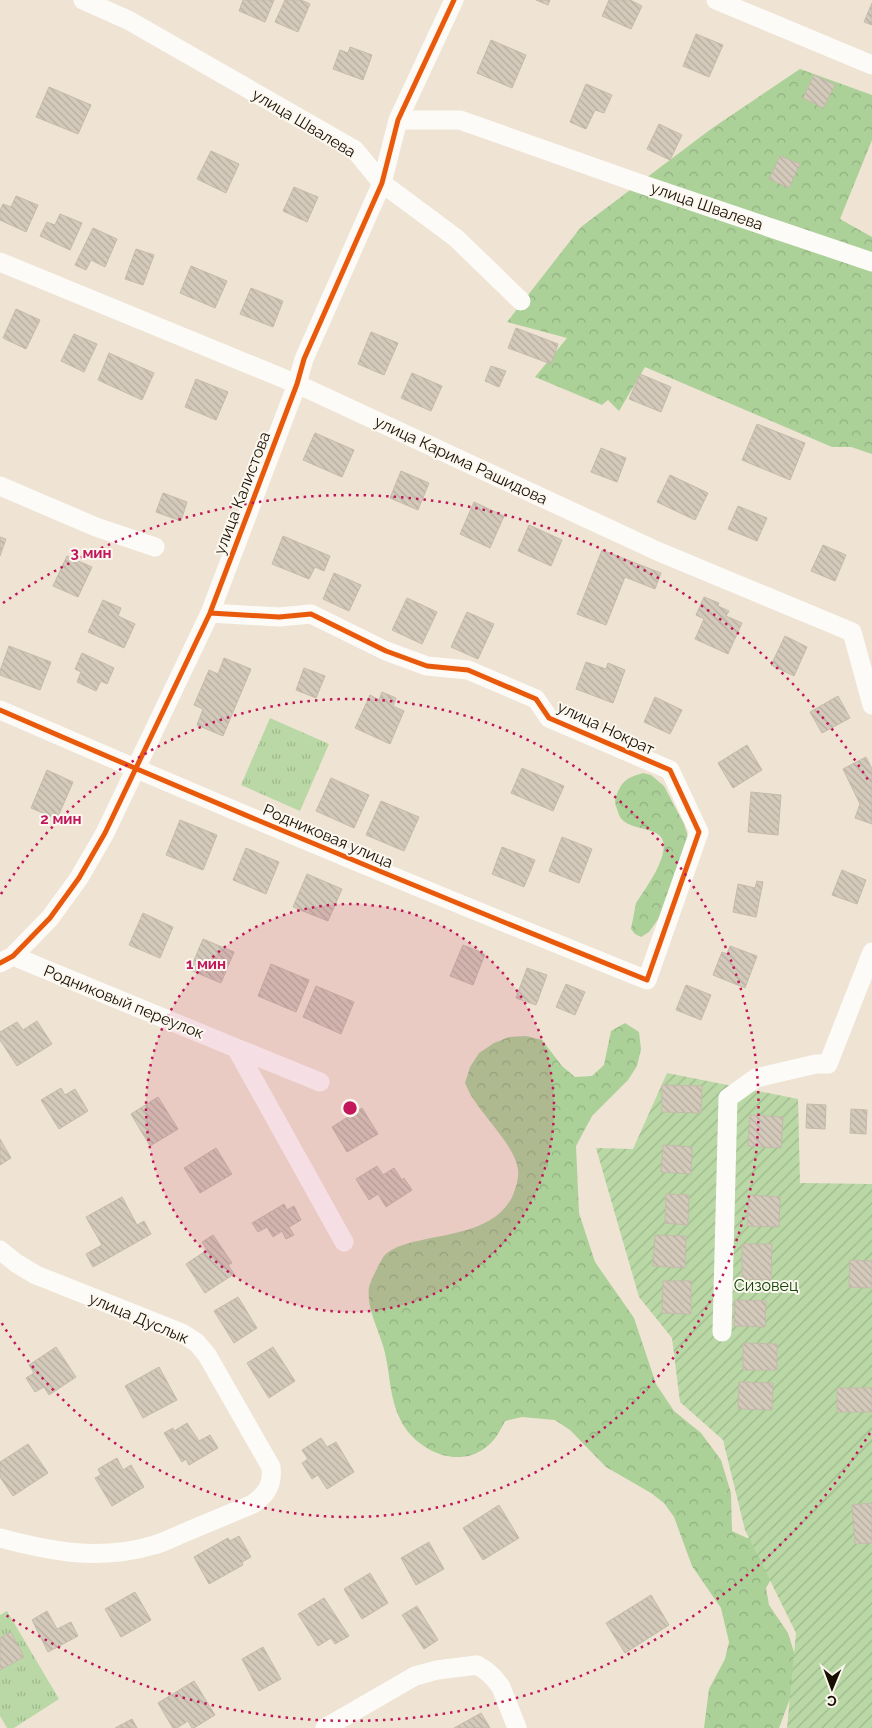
<svg xmlns="http://www.w3.org/2000/svg" width="872" height="1728" font-family="Raleway,sans-serif">
<style>
.grass{fill:url(#grass-tufts)}
.forest{fill:url(#forest-crowns)}
.garden{fill:url(#garden-furrows)}
.building{fill:url(#building-back-hatch);stroke:#c5bbab}
.lines{fill:none;stroke-linecap:round;stroke-linejoin:round}
.street{stroke:#fdfbf8;stroke-width:19}
.cycleway-casing{stroke:#fcf7ef;stroke-width:8}
.cycleway{stroke:#e8590c;stroke-width:5}
.ring{fill:none;stroke:#c2185b;stroke-width:2.5;stroke-dasharray:2.5 5}
.labels{text-anchor:middle;dominant-baseline:central;stroke-width:4;stroke-linejoin:round;paint-order:stroke}
.street-label{font-size:16px;fill:#170f02;stroke:#fcf7ef}
.park-label{font-size:16px;fill:#134608;stroke:#fcf7ef}
.centre{fill:#c2185b;stroke:#fcf7ef;stroke-width:2.5}
.ring-label{font-size:15px;text-anchor:middle;font-weight:bold;fill:#c2185b;stroke:#fcf7ef;stroke-width:4;stroke-linejoin:round;paint-order:stroke}
</style>
<defs>
<pattern id="grass-tufts" width="24" height="20" patternUnits="userSpaceOnUse" patternTransform="scale(1.25)"><rect width="24" height="20" fill="#b9d8a5"/><path d="M3 7l-1-3M5 7V3M7 7l1-3M15 17l-1-3M17 17v-4M19 17l1-3" fill="none" stroke="#9eb88c"/></pattern>
<pattern id="forest-crowns" width="20" height="18" patternUnits="userSpaceOnUse" patternTransform="scale(1.25)"><rect width="20" height="18" fill="#abd098"/><path d="M2 6a3 3 0 1 1 6 0M12 15a3 3 0 1 1 6 0" fill="none" stroke="#92b181"/></pattern>
<pattern id="garden-furrows" width="10" height="10" patternUnits="userSpaceOnUse" patternTransform="scale(1.25)"><rect width="10" height="10" fill="#b9d8a5"/><path d="M-1 1l2-2M0 10L10 0M9 11l2-2" fill="none" stroke="#9eb88c"/></pattern>
<pattern id="building-back-hatch" width="6" height="6" patternUnits="userSpaceOnUse" patternTransform="scale(1.25)"><rect width="6" height="6" fill="#d4cabb"/><path d="M-1 5l2 2M0 0l6 6M5-1l2 2" fill="none" stroke="#b5ac9f"/></pattern>
</defs>
<rect width="100%" height="100%" fill="#efe4d3"/>
<path class="grass" d="M270,718L329,744L300,811L241,785Z
M7,1611L59,1699L14,1728H7L0,1716V1615Z"/>
<path class="forest" d="M800,69L872,95V140L840,219L872,237V454L851,447H832L645,367L619,411L608,400L602,405L535,377L567,338L507,322L581,227L711,129Z
M643,773L651,775L664,786L684,824L689,840L664,911L649,932L641,937L635,934L631,929L636,903C645,889 668,859 663,841C658,824 623,833 618,812C616,806 614,802 616,797C622,780 627,778 643,773Z
M625,1023L639,1032L641,1049L637,1066L628,1080L592,1116L576,1146L579,1213L595,1262L634,1318L656,1384L674,1411L701,1433L721,1460L731,1493L732,1531L747,1538L764,1536L783,1558L766,1588L769,1605L788,1633L797,1662L791,1696L779,1728H704L709,1689L725,1659L729,1642L721,1608L692,1566L674,1517L664,1503L651,1493L606,1467L570,1430L555,1420L522,1417L505,1421C500,1431 495,1441 485,1448C456,1470 414,1449 400,1419C390,1399 390,1375 385,1353C380,1331 366,1310 369,1287C371,1280 380,1262 384,1256C387,1252 395,1248 400,1246C436,1233 495,1236 513,1195C516,1188 519,1178 518,1170C516,1148 486,1119 474,1100C470,1095 468,1089 465,1083L470,1067L479,1053L494,1043L509,1037L526,1036L542,1040L562,1066L575,1077L592,1076L604,1065L611,1031Z"/>
<path class="garden" d="M667,1073L798,1099L800,1183L872,1184V1728H787L796,1633L745,1530L723,1440L680,1402L672,1338L639,1297L596,1148L633,1149Z"/>
<path class="building" d="M243,0H274L265,22L239,11Z
M285,0H301L310,4L298,32L275,22Z
M536,0H550L548,5Z
M609,0H630L642,6L631,29L602,16Z
M872,3V25L864,22Z
M696,34L723,45L709,77L683,66Z
M491,40L526,55L512,88L477,73Z
M350,47L372,55L363,80L333,69L340,50L348,53Z
M814,75L835,85L823,108L803,98Z
M586,84L612,95L604,113L595,110L586,129L570,122Z
M49,87L91,105L78,134L36,117Z
M659,124L682,135L670,160L647,149Z
M211,151L239,164L226,193L197,179Z
M780,156L800,164L789,188L769,179Z
M294,187L318,197L307,222L283,211Z
M16,196L38,205L26,232L0,220V210L3,204L11,207Z
M60,214L82,223L70,250L40,236L47,222L55,225Z
M93,228L117,239L105,267L91,260L86,270L75,265Z
M136,249L154,255L143,285L125,279Z
M191,266L227,281L215,308L180,293Z
M251,288L283,301L273,327L240,314Z
M16,309L40,320L26,349L3,338Z
M516,328L558,344L551,364L508,348Z
M371,332L398,343L384,375L358,364Z
M74,334L97,344L84,372L61,361Z
M109,353L154,373L142,400L98,380Z
M491,366L506,371L499,387L485,381Z
M412,373L442,386L431,411L401,398Z
M640,374L671,387L661,412L629,399Z
M196,379L228,392L216,420L185,407Z
M757,424L805,443L790,480L742,460Z
M315,433L354,450L342,477L303,460Z
M601,448L626,458L617,482L591,472Z
M401,471L429,483L418,510L390,498Z
M670,475L708,493L695,520L657,502Z
M163,493L187,502L181,521L156,512Z
M474,502L504,516L490,548L460,534Z
M738,506L767,518L757,541L728,529Z
M529,525L562,540L551,566L518,551Z
M283,536L330,556L324,571L315,567L309,579L272,564Z
M0,537L6,539L0,556Z
M823,545L846,555L835,581L811,571Z
M602,550L661,573L655,589L625,577L606,625L577,614Z
M67,556L92,567L78,597L53,586Z
M334,573L361,585L349,611L323,599Z
M704,597L719,603L718,606L729,611L726,616L742,623L728,654L695,639L704,619L696,615Z
M407,598L437,612L422,644L392,630Z
M103,600L121,608L118,616L135,624L124,648L88,632Z
M467,612L494,624L478,659L451,647Z
M785,636L807,647L794,676L771,665Z
M9,646L51,662L40,690L0,675V671Z
M82,653L114,668L107,684L101,681L96,691L77,682L81,672L75,669Z
M224,658L251,669L223,736L197,725L203,709L194,705L209,670L218,674Z
M586,662L606,669L608,663L625,670L613,703L576,689Z
M304,668L325,676L316,698L296,690Z
M382,692L396,698L393,706L404,711L390,744L355,728L370,695L379,700Z
M838,696L850,718L822,733L810,712Z
M655,697L682,710L670,734L644,722Z
M747,745L762,770L733,788L718,763Z
M866,757L872,769V824L855,818L860,804L843,769Z
M522,768L564,786L553,811L511,793Z
M47,770L73,782L57,819L31,808Z
M331,778L369,795L354,828L316,811Z
M751,792L781,795L778,835L748,832Z
M381,801L419,817L404,851L366,835Z
M180,820L217,835L203,870L166,855Z
M562,837L592,849L579,883L549,871Z
M502,847L535,860L524,887L492,874Z
M246,848L279,862L266,894L233,880Z
M842,870L866,880L857,904L832,895Z
M307,874L342,889L328,921L293,907Z
M757,881L763,882L756,917L733,912L738,884L755,888Z
M143,913L173,927L160,958L129,945Z
M203,939L234,952L221,983L190,970Z
M463,945L485,954L473,985L450,976Z
M730,946L757,956L745,988L713,975L722,952L727,954Z
M271,964L309,980L296,1012L258,996Z
M527,968L547,975L536,1005L516,998Z
M566,984L585,992L575,1015L556,1007Z
M686,985L711,995L701,1020L676,1010Z
M316,986L354,1002L341,1034L303,1017Z
M37,1021L52,1044L17,1066L0,1040V1032L17,1022L23,1030Z
M662,1085L702,1086L701,1113L662,1112Z
M61,1088L65,1095L75,1089L88,1111L59,1129L41,1100Z
M158,1097L178,1129L150,1146L131,1114Z
M807,1104L826,1105L825,1129L806,1128Z
M362,1108L378,1134L347,1152L332,1127Z
M851,1109L867,1110L866,1134L850,1133Z
M750,1115L783,1117L781,1148L748,1146Z
M0,1139L11,1158L0,1165Z
M663,1145L692,1147L691,1174L661,1172Z
M216,1148L232,1174L200,1193L184,1168Z
M377,1166L383,1175L394,1168L402,1180L404,1178L412,1190L386,1207L378,1194L369,1200L356,1179Z
M666,1194L689,1195L688,1225L665,1223Z
M749,1195L780,1197L779,1227L747,1226Z
M122,1197L137,1225L144,1221L151,1234L93,1267L86,1254L102,1245L86,1217Z
M284,1204L287,1210L294,1206L301,1220L289,1227L294,1235L286,1239L282,1231L273,1237L267,1227L258,1232L252,1223Z
M213,1235L232,1263L228,1265L234,1274L205,1293L186,1264L207,1250L202,1242Z
M655,1235L686,1236L685,1268L653,1266Z
M742,1244H772L771,1280L742,1279Z
M850,1260L872,1261V1288L849,1287Z
M663,1281H691V1314L662,1313Z
M238,1297L257,1328L234,1343L214,1311Z
M735,1300L766,1301L765,1327L734,1326Z
M743,1343L777,1344V1370H743Z
M56,1347L76,1377L49,1395L44,1387L35,1392L26,1378L34,1373L29,1365Z
M273,1347L295,1381L269,1398L247,1363Z
M159,1367L177,1400L143,1418L125,1386Z
M739,1382L773,1383L772,1410L738,1409Z
M837,1388H872V1412H837Z
M187,1423L199,1441L210,1435L218,1448L189,1465L186,1459L182,1462L164,1433L173,1428L174,1431Z
M321,1438L327,1447L336,1442L354,1472L327,1489L318,1475L312,1479L302,1463L308,1459L302,1450Z
M28,1444L48,1473L13,1496L0,1477V1462Z
M117,1458L123,1470L131,1465L144,1487L112,1506L95,1478L101,1475L98,1469Z
M872,1503V1543L855,1544L852,1505Z
M499,1505L519,1538L483,1560L463,1528Z
M239,1536L251,1557L242,1562L243,1565L209,1584L194,1557L228,1538L230,1541Z
M429,1542L444,1569L416,1585L401,1558Z
M370,1573L388,1603L362,1619L344,1589Z
M135,1592L151,1620L121,1637L105,1609Z
M651,1595L669,1625L625,1653L606,1623Z
M324,1598L349,1636L335,1644L331,1638L318,1646L298,1614Z
M417,1606L438,1640L424,1649L402,1615Z
M47,1611L57,1629L71,1622L78,1636L48,1652L32,1620Z
M11,1632L24,1657L0,1670V1638Z
M263,1647L281,1679L259,1691L242,1659Z
M194,1681L215,1715L194,1728H192L188,1721L177,1728H173L158,1703Z
M481,1713L490,1728H454Z
M132,1719L137,1728H115Z"/>
<g class="lines">
<path class="street" d="M83,0L128,20L355,150L382,183L456,238L521,301
M716,0L872,65
M398,120H460L638,183L872,262
M0,262L297,384L657,551L852,632L872,705
M0,486L96,527L155,547
M0,710C214,803 430,893 647,980L699,832L670,770L549,718L536,699L468,670L427,666L386,651L311,614L279,617L210,613
M13,956L236,1048L344,1242
M0,963L13,956L50,918L79,878L105,833L210,613L297,384L304,359L382,183L398,120L454,0
M236,1048L320,1082
M0,1250L16,1263L36,1275L182,1333L197,1343L207,1355L271,1467C273,1484 267,1494 253,1504C231,1513 208,1523 186,1532C176,1536 165,1542 154,1545C101,1561 52,1552 0,1538
M722,1332L728,1098L756,1078L816,1064H828L872,952
M325,1728L415,1676L437,1670L477,1665L485,1670L493,1677L501,1687L517,1728"/>
<defs>
<path id="cycleway" d="M0,710C214,803 430,893 647,980L699,832L670,770L549,718L536,699L468,670L427,666L386,651L311,614L279,617L210,613
M0,963L13,956L50,918L79,878L105,833L210,613L297,384L304,359L382,183L398,120L454,0"/>
</defs>
<use href="#cycleway" class="cycleway-casing"/>
<use href="#cycleway" class="cycleway"/>
</g>
<circle cx="350" cy="1108" r="204" fill="#c2185b" fill-opacity=".12"/>
<g class="ring">
<circle cx="350" cy="1108" r="204"/>
<path d="M1 894A409 409 0 1 1 1 1322"/>
<path d="M870 1433A613 613 0 0 1 3 1613M3 603A613 613 0 0 1 870 783"/>
</g>
<g class="labels">
<g class="street-label">
<text transform="translate(304 123) rotate(31)">улица Швалева</text>
<text transform="translate(707 206) rotate(19)">улица Швалева</text>
<text transform="translate(461 460) rotate(25)">улица Карима Рашидова</text>
<text transform="translate(242 493) rotate(-69)">улица Калистова</text>
<text transform="translate(606 728) rotate(25)">улица Нократ</text>
<text transform="translate(328 836) rotate(23)">Родниковая улица</text>
<text transform="translate(124 1002) rotate(22)">Родниковый переулок</text>
<text transform="translate(139 1318) rotate(23)">улица Дуслык</text>
</g>
<g class="park-label">
<text x="766" y="1285">Сизовец</text>
</g>
</g>
<circle cx="350" cy="1108" r="8" class="centre"/>
<g class="ring-label">
<text x="91" y="558">3 мин</text>
<text x="61" y="824">2 мин</text>
<text x="206" y="969">1 мин</text>
</g>
<g transform="translate(832 1688) rotate(181)" stroke="#fcf7ef" stroke-width="4" paint-order="stroke">
<path d="M0-4L9 19L0 12L-9 19Z" fill="#170f02"/>
<text y="-8" font-size="14" font-weight="bold" text-anchor="middle" fill="#170f02">С</text>
</g>
</svg>
